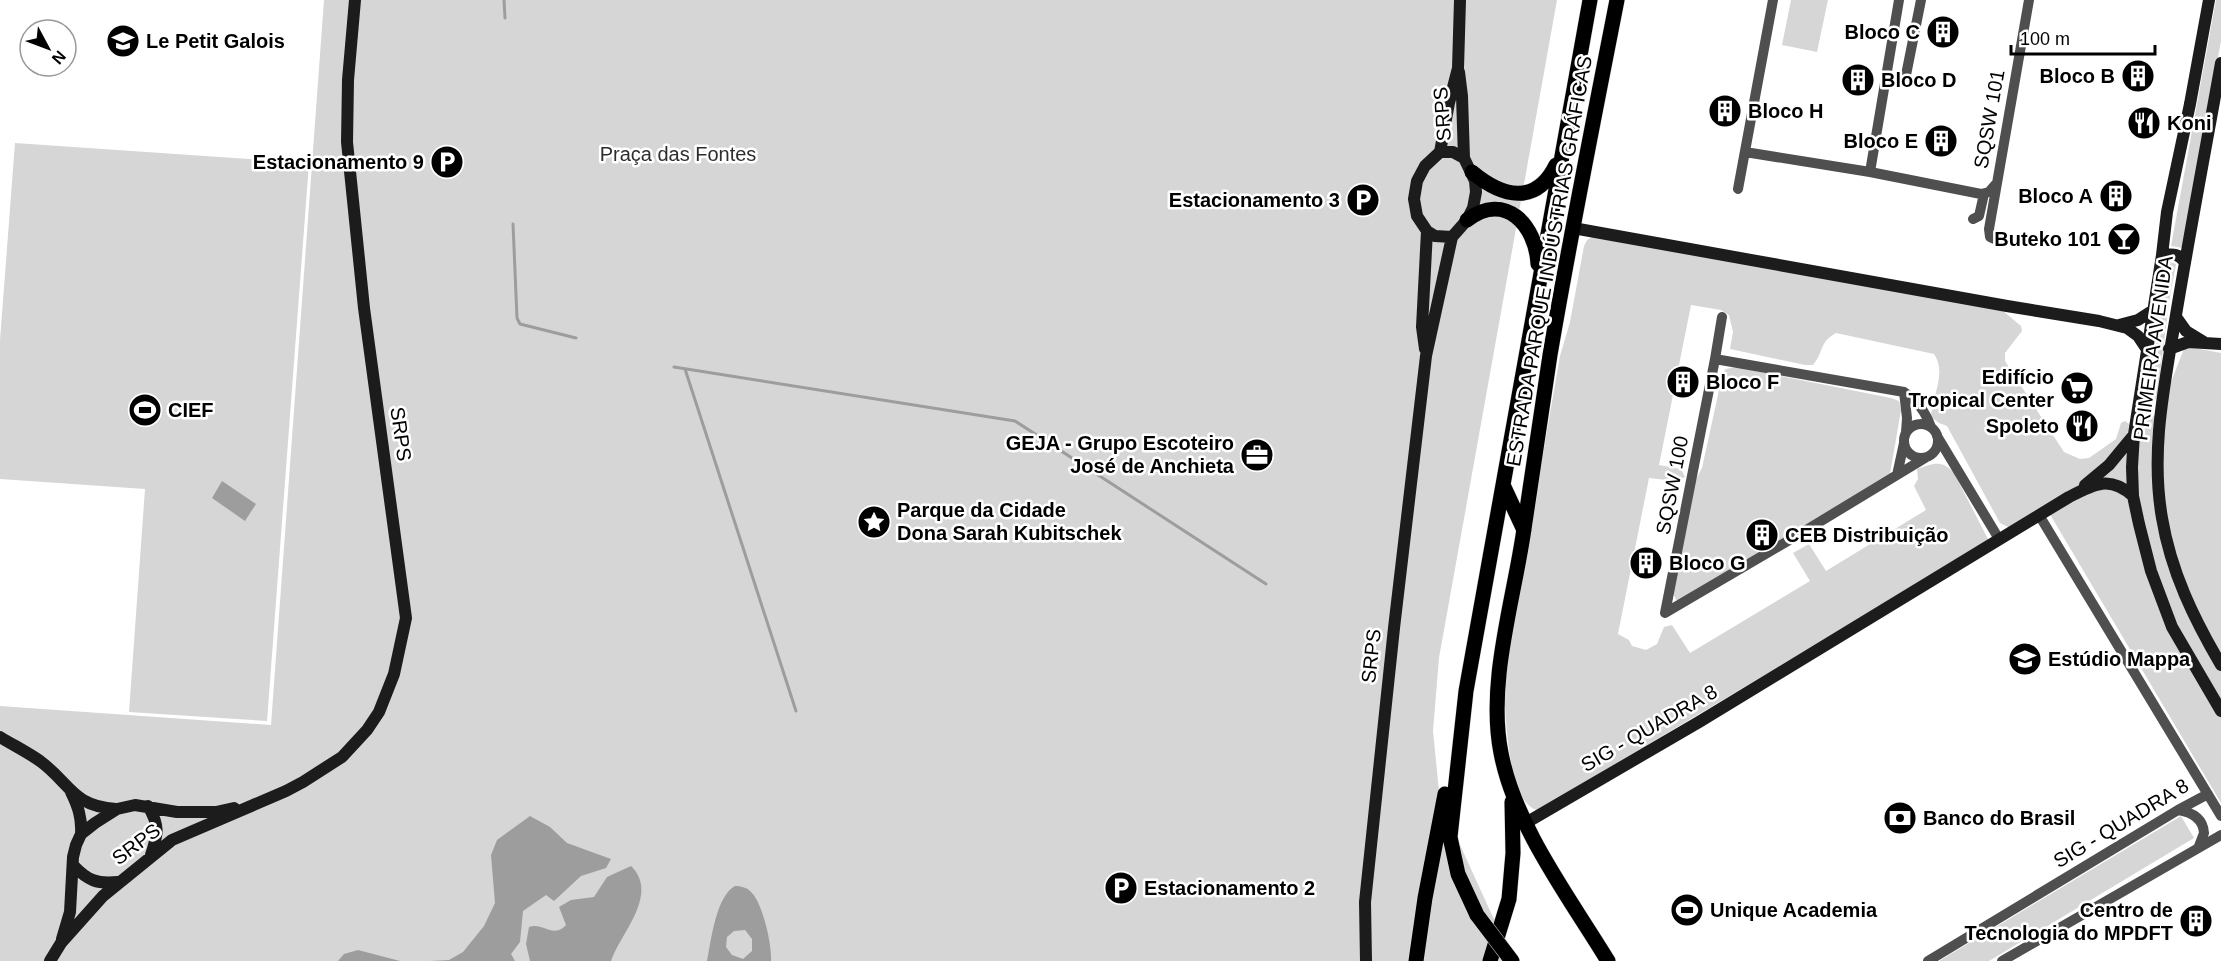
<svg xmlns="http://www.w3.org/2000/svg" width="2221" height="961" font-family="Arial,sans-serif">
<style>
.green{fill:#d6d6d6}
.water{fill:#9d9d9d;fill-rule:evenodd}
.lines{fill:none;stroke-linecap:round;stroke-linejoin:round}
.stream{stroke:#9d9d9d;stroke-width:3}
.primary-casing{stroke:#dbdbdb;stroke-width:16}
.street{stroke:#4f4f4f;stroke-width:10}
.secondary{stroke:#1c1c1c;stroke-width:12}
.primary{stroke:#000;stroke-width:15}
.primary-bridge-casing{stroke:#dbdbdb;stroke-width:16;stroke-linecap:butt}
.primary-bridge{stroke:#000;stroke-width:15}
.labels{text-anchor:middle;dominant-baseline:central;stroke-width:5;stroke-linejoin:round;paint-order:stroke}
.poi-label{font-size:20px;font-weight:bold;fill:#000;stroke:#fff;text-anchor:start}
.street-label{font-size:20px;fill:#000;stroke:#fff}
.park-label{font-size:20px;fill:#2d2d2d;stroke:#fff}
</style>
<rect width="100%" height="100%" fill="#fff"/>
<path class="green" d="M324,0H1557L1439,658L1433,731L1440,801L1492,915L1519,961H0V706L271,725Z
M1791,0H1828L1817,52L1782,45Z
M2216,0H2221V41L2183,248L2171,246Z
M15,143L309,163L267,721L129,712L145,489L0,479V340Z
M1594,236L2002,310L2021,326L2022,331L2005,353V361L2064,452L2080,459L2089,458L2116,439L2121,423L2125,421L2129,424C2129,466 2042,509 2010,528L2000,523L1947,426L1939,423L1931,417C1932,396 1947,373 1934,354L1836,333C1819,342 1824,352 1813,365H1805L1730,349L1733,332L1729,315L1721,310L1691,305L1659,465L1681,469L1685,477L1676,481L1649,478L1618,634L1629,640L1632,646L1646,650L1657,644L1664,627L1672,625L1690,653L1810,581L1793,553L1809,544L1826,571L1926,510L1914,486L1918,479L1917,469C1933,464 1941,459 1954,473L1989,541L1538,810C1506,805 1505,704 1504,678L1560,356L1570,322L1584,246L1587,240Z
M2170,262L2176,264L2169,302L2157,397L2153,402L2149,398L2156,360L2157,327Z
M2185,346L2221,353V803L2048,511L2125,454L2144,415L2158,416Z
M1736,367L1891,398L1899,401L1901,410L1890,474L1680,600H1676L1673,593L1695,481L1702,468L1723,372L1726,369Z
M2181,816L2194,838L1989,961H1939Z"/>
<path class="water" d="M222,481L256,504L245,521L212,498Z
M530,816L550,827L567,843L611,859L606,868L581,876L554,901L546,895L523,911L520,942L511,954L515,961H430L449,960L463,952L484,926L495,903L491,855L497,840Z
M631,866C660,894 620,934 611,961H530L526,944L529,927C543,922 553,939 566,925L559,907L571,900L594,897L607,877Z
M735,886C742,886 748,888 752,893C763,905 772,945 771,961H707C711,941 716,896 735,886ZM745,930L752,939V951L743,959L732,955L726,947L727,937L734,931Z
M358,950L400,961H338L344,954Z"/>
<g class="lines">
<path class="stream" d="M504,0L505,18
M513,224L517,318L520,324L576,338
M674,367L1015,421L1266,584
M685,369L796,711"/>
<defs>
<path id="primary" d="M1472,172C1502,197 1536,206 1556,165
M1467,220C1505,191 1536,225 1538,264
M1503,485L1524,530
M1477,915L1458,874L1450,837L1466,691L1590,0
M1416,961L1425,898L1445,794
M1490,961L1509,899L1513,853L1512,802
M1608,961C1569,897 1515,826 1501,753C1487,682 1514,600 1524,529C1533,471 1541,413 1550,355C1570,237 1594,118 1617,0"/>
</defs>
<use href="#primary" class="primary-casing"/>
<path class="street" d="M1899,0L1870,172L1981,194L1989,192L1995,185
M1906,75L1921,0
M1745,152L1870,172
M1738,189L1773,0
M1973,219L1979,216L1984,194
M2011,239C2004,243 1997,241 1990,237L1989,229L2029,0
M1715,359L1722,317
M1904,392L1907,418L1906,432
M1904 441a17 17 0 1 1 34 0a17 17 0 1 1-34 0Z
M1937,436L1999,539
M1925,458L1798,535L1665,613L1715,359L1904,392C1918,402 1925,411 1931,427
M1897,475L1904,443
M2039,515L2221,816
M2178,810C2191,812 2203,818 2204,833L2199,846
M1928,961L2178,810L2208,794
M2002,961L2221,835"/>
<path class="secondary" d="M2209,0L2190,104L2167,212L2162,255L2134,434L2132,467L2133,496L2139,524L2151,571L2172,627L2221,711
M2221,63C2206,147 2190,231 2176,315C2165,383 2150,449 2162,518C2171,572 2194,619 2221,665
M1459,72L1462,96L1464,158
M1573,228L2007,306L2099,321L2127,328L2138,336L2146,348
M1452,237L1435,236L1427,231L1417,216L1414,199L1417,181L1425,166L1440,152L1449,103L1458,68L1460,0
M2162,255C2173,254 2179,253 2185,263
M2176,317L2186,331L2204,342
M2119,325L2138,320L2152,311
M1425,349L1422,327L1427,231
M2169,349L2188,342L2221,344
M2085,485L2109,465L2133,436
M0,737C13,745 27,752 40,761C71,784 72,806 116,809
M71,792C78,806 82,818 81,834
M148,806C160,826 158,834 151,855
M1524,824L1699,722L2069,497C2094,484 2110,475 2133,496
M73,865C88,881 97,884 118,882
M62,939L70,912L73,857L76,845L81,834L95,823L117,809L135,805L177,812H216L234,808
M50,961L61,943L103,896L172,840L286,791L303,782L342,757L367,730L379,712L394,674L406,618L364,308L347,142L348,80L355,0
M1366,961L1365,902L1394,628L1426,356L1452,237L1467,220L1473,208L1476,192L1475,181L1464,158L1453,152H1440"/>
<use href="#primary" class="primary"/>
<defs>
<path id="primary-bridge" d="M1477,915L1512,961"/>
</defs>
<use href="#primary-bridge" class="primary-bridge-casing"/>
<use href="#primary-bridge" class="primary-bridge"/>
</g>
<defs>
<symbol id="building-disc" viewBox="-11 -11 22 22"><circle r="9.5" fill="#000" stroke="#fff"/><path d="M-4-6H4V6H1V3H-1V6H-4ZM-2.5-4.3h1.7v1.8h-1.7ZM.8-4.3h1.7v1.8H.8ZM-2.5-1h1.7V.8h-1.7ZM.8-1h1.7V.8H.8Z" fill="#fff"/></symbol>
<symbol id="school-disc" viewBox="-11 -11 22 22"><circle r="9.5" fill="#000" stroke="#fff"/><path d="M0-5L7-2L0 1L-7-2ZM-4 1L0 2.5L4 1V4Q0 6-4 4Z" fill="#fff"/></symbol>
<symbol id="restaurant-disc" viewBox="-11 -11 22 22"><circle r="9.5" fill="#000" stroke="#fff"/><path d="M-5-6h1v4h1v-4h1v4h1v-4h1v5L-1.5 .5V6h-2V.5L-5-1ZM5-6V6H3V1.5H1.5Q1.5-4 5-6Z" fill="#fff"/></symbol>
<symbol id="parking-disc" viewBox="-11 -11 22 22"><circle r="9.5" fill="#000" stroke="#fff"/><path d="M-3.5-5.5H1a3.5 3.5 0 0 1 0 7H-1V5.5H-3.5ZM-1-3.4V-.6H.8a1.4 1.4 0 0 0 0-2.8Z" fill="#fff"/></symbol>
<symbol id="bar-disc" viewBox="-11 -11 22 22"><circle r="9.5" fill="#000" stroke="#fff"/><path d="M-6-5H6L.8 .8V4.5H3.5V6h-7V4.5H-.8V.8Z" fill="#fff"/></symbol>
<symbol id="supermarket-disc" viewBox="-11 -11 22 22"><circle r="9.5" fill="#000" stroke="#fff"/><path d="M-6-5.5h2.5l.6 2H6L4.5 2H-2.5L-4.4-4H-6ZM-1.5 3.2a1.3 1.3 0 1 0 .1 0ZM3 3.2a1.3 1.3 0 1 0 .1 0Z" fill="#fff"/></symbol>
<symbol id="stadium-disc" viewBox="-11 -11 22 22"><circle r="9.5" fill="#000" stroke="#fff"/><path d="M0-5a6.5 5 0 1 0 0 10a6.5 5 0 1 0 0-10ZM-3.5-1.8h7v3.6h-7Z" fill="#fff"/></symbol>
<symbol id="office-disc" viewBox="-11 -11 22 22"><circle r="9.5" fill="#000" stroke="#fff"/><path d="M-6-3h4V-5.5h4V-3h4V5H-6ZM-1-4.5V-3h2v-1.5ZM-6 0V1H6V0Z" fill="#fff"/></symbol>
<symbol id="sight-disc" viewBox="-11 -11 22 22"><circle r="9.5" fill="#000" stroke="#fff"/><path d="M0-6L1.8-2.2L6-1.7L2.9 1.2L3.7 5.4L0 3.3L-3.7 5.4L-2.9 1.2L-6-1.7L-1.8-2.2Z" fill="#fff"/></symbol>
<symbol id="university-disc" viewBox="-11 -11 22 22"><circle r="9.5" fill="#000" stroke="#fff"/><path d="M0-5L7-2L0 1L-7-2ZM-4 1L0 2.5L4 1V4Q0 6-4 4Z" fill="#fff"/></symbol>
<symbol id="bank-disc" viewBox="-11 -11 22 22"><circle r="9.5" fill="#000" stroke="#fff"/><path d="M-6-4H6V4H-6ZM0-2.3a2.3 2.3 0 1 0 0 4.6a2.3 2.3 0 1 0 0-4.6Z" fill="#fff"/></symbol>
</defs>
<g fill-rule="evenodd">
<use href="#building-disc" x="1924" y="13" width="38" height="38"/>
<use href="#school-disc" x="104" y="22" width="38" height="38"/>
<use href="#building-disc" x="2119" y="57" width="38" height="38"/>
<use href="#building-disc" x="1839" y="61" width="38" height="38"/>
<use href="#building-disc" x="1706" y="92" width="38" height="38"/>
<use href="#restaurant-disc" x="2125" y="104" width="38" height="38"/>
<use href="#building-disc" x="1922" y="122" width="38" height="38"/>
<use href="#parking-disc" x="428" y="143" width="38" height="38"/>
<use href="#building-disc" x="2097" y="177" width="38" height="38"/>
<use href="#parking-disc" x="1344" y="181" width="38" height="38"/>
<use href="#bar-disc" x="2105" y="220" width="38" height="38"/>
<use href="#building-disc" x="1664" y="363" width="38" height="38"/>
<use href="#supermarket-disc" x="2058" y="369" width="38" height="38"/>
<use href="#stadium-disc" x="126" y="391" width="38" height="38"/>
<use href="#restaurant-disc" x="2063" y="407" width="38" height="38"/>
<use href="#office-disc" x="1238" y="436" width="38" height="38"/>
<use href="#sight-disc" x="855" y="503" width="38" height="38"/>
<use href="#building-disc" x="1743" y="516" width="38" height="38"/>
<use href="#building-disc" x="1627" y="544" width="38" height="38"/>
<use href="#university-disc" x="2006" y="640" width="38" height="38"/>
<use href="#bank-disc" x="1881" y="799" width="38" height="38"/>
<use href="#parking-disc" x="1102" y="869" width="38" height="38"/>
<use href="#stadium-disc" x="1668" y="891" width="38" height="38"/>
<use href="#building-disc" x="2177" y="902" width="38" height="38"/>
</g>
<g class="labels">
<g class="poi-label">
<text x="1920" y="32" text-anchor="end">Bloco C</text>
<text x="146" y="41">Le Petit Galois</text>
<text x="2115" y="76" text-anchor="end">Bloco B</text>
<text x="1881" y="80">Bloco D</text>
<text x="1748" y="111">Bloco H</text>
<text x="2167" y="123">Koni</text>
<text x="1918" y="141" text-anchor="end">Bloco E</text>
<text x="424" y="162" text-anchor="end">Estacionamento 9</text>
<text x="2093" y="196" text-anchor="end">Bloco A</text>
<text x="1340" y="200" text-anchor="end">Estacionamento 3</text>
<text x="2101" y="239" text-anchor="end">Buteko 101</text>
<text x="2054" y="377" text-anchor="end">Edifício<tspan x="2054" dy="23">Tropical Center</tspan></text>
<text x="1706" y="382">Bloco F</text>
<text x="168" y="410">CIEF</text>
<text x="2059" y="426" text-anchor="end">Spoleto</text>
<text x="1234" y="443" text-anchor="end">GEJA - Grupo Escoteiro<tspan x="1234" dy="23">José de Anchieta</tspan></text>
<text x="897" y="510">Parque da Cidade<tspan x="897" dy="23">Dona Sarah Kubitschek</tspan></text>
<text x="1785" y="535">CEB Distribuição</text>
<text x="1669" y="563">Bloco G</text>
<text x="2048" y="659">Estúdio Mappa</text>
<text x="1923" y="818">Banco do Brasil</text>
<text x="1144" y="888">Estacionamento 2</text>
<text x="1710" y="910">Unique Academia</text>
<text x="2173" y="910" text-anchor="end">Centro de<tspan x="2173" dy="23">Tecnologia do MPDFT</tspan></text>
</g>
<g class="street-label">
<text transform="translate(1442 114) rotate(-94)">SRPS</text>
<text transform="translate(1989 119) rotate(-80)">SQSW 101</text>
<text transform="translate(1549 261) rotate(-80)">ESTRADA PARQUE INDÚSTRIAS GRÁFICAS</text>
<text transform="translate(2153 348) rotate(-82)">PRIMEIRA AVENIDA</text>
<text transform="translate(401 434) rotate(82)">SRPS</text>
<text transform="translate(1672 485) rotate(-79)">SQSW 100</text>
<text transform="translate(1371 656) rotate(-84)">SRPS</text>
<text transform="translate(1649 728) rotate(-30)">SIG - QUADRA 8</text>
<text transform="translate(2121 823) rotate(-31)">SIG - QUADRA 8</text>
<text transform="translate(136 844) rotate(-37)">SRPS</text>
</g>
<g class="park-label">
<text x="678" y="154">Praça das Fontes</text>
</g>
</g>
<g transform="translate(48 48) rotate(131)"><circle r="28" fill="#ffffff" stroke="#999999" stroke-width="1.5"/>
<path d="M0-4.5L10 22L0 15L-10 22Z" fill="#000000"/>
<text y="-9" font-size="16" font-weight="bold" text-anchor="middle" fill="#000000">N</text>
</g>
<path d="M2011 45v9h144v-9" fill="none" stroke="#000000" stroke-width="3"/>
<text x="2020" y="45" font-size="18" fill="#000000" stroke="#ffffff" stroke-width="4.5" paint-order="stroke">100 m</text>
</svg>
